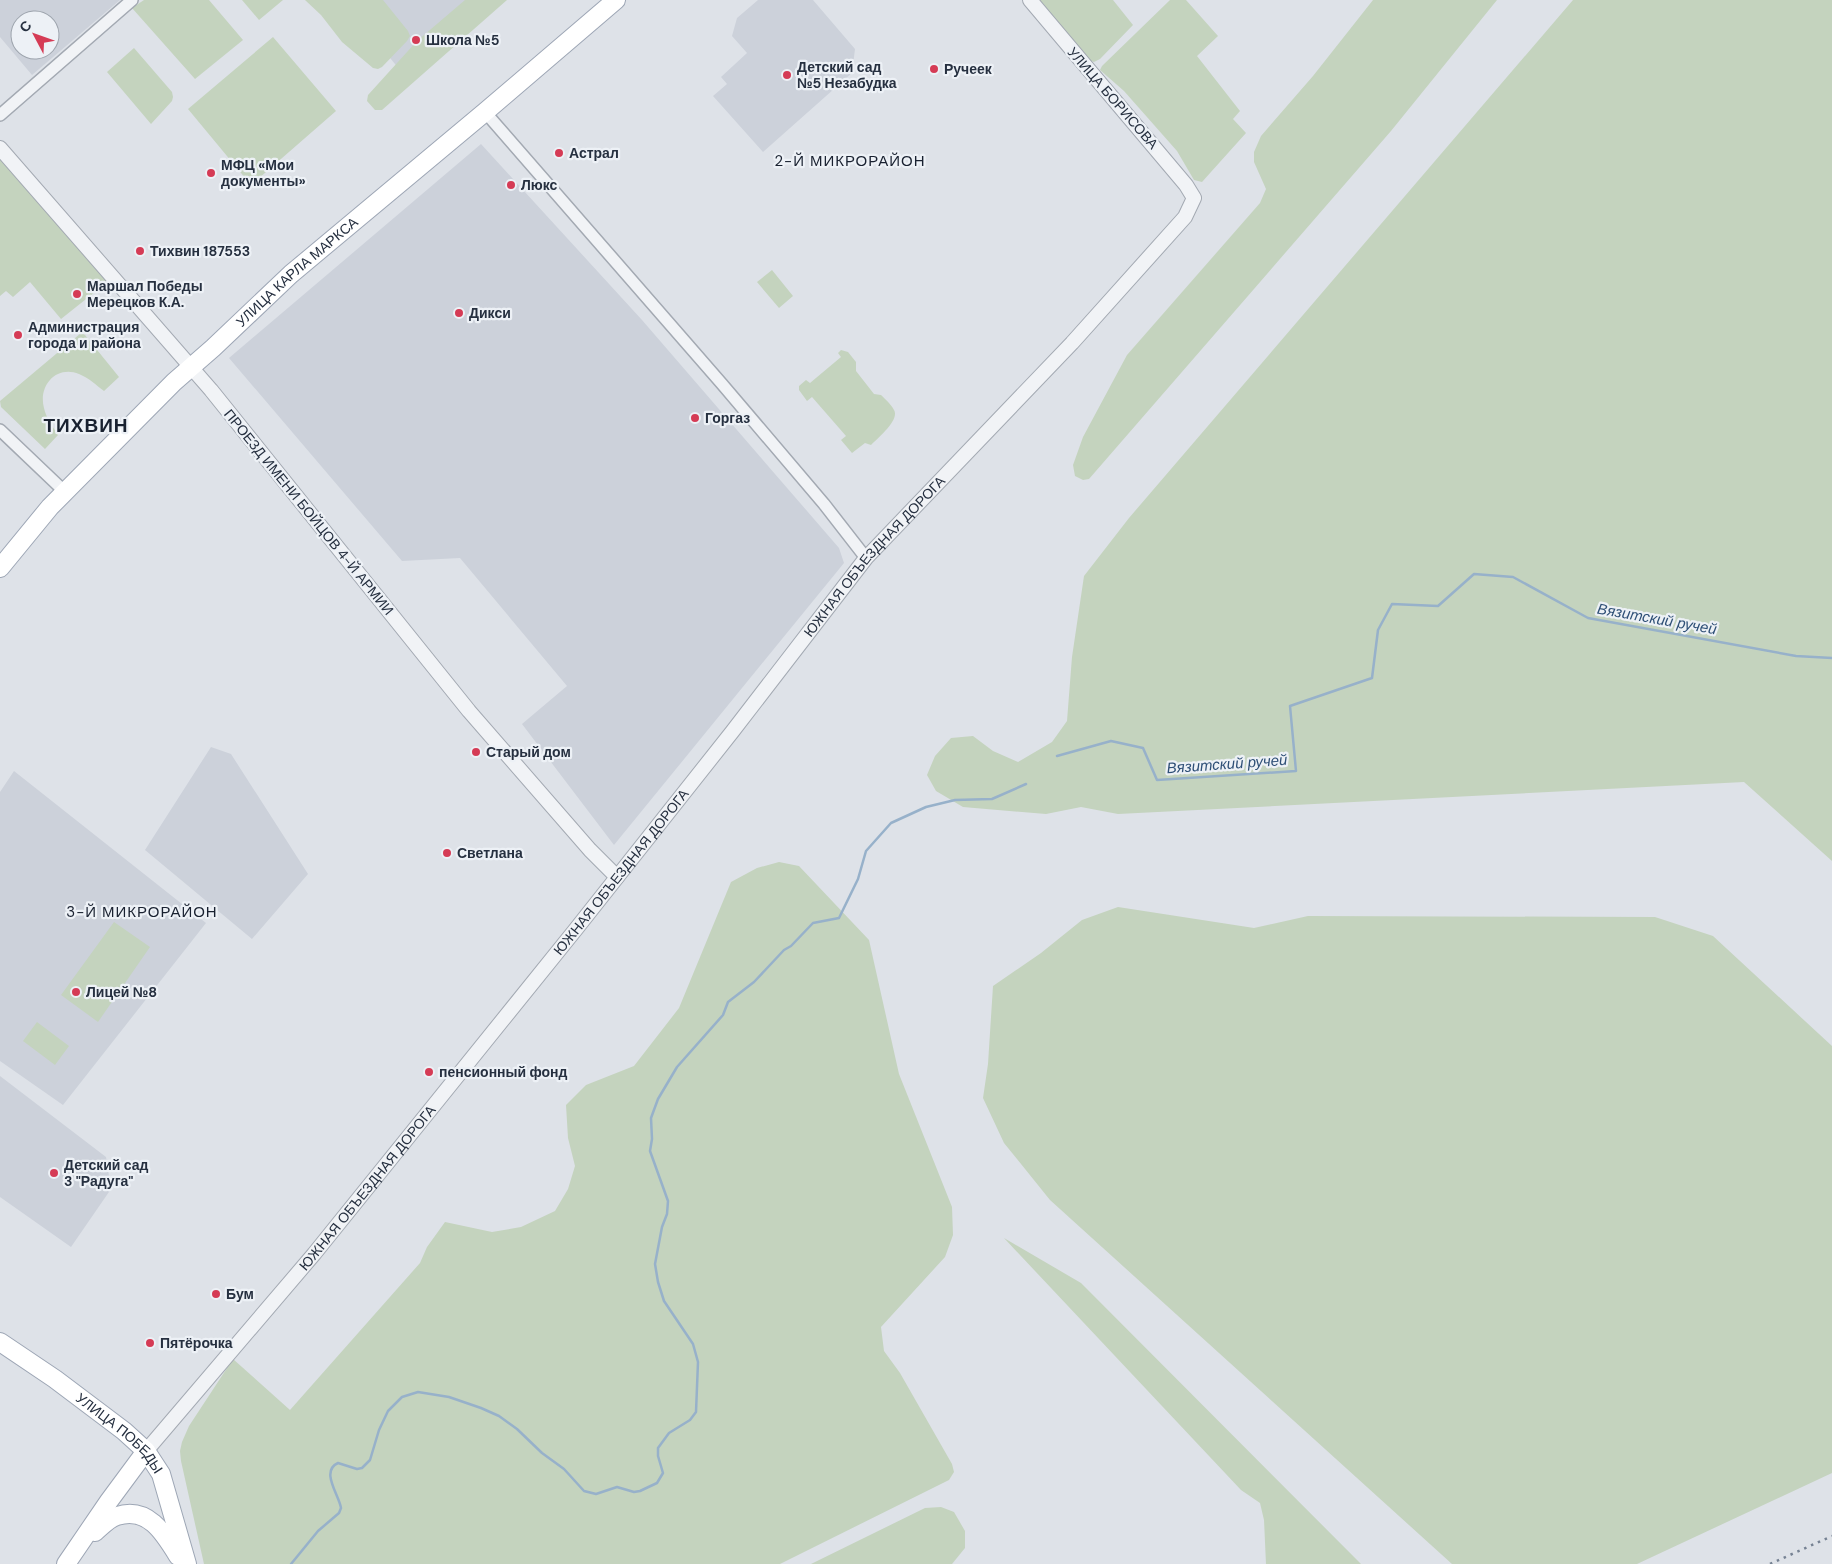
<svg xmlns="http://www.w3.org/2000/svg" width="1832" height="1564" font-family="'DM Sans',sans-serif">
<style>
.built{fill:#ccd1da;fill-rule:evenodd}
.green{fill:#c4d3be}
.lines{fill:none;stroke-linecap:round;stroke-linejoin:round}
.stream{stroke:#97b1ca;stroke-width:2.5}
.minor-casing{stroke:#a3a9b2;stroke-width:14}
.tertiary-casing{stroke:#a3a9b2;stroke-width:16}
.primary-casing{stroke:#9da6b5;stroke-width:20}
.minor{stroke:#f1f3f6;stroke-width:11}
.tertiary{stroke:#f1f3f6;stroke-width:14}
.primary{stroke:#fff;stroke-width:18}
.rail{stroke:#768293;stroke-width:2.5;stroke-dasharray:2.5 5;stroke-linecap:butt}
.poi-dot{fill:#d53b55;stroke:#edf1f6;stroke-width:2}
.labels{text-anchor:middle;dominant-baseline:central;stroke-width:4.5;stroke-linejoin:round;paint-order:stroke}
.poi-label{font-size:14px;font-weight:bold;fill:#263040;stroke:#edf1f6;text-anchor:start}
.street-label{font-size:14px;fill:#263040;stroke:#edf1f6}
.neighbourhood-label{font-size:15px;letter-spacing:1px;fill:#192130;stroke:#edf1f6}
.water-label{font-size:15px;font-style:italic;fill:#2e4f76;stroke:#edf1f6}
.district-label{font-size:19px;font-weight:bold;letter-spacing:1px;fill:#192130;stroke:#edf1f6}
</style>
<rect width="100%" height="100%" fill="#dee2e8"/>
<path class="built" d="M0,0H120L32,75L0,37ZM20,20H50V50H20Z
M343,0H503L408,80Z
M758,0H813L855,49L852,73L763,152L713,96L727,84L721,77L747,53L732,36L737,18Z
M481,144L642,320L839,548L844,563L614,845L522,724L567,686L460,558L402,561L229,358Z
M211,747L231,754L308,874L252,939L145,850Z
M14,771L206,923L63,1105L0,1061V792Z
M0,1076L106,1157L111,1189L71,1247L0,1197Z"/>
<path class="green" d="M144,0H209L243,40L195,79L132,8Z
M242,0H283L259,20Z
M305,0H383L408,31L410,36L407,41L382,67L378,69L373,68L342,42L321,15Z
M465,0H507L382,110H375L367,101L368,95L417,41Z
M1038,0H1113L1133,25L1100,59L1094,62L1089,60Z
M1170,0H1186L1218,36L1197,56L1240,111L1233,119L1246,133L1202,182L1194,180L1177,151L1124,91L1100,70L1102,66Z
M1373,0H1497L1391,131L1089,479L1083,480L1075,476L1073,465L1083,437L1127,355L1260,203L1266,189L1254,162V152L1261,136L1313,76Z
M1573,0H1832V861L1744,782L1118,814L1081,807L1046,814L963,807L936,791L927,775L935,756L951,738L973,736L993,751L1018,762L1052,742L1067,721L1072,657L1084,576L1129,518Z
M273,37L336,111L251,185L188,109Z
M134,48L172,92L173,97L172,101L151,124L107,72Z
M0,156L110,280L61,319L30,282L13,297L6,291L0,296Z
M772,270L793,296L779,308L757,282Z
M81,333L85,335L119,377L104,391C96,385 89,378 79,374C56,365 38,386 44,408C46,418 53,427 58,435L45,449L1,407L0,401Z
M841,350L848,352L856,362V371L874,394L881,395C885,399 891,404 894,410C900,420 878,438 871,445L865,443L852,453L841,440L846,436L812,397L807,401L799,390V386L806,380L810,383L841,357L838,353Z
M779,862L799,866L869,940L899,1074L952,1207L953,1235L945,1257L881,1327L884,1351L900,1373L952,1464L954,1472L949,1480L780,1564H204L181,1461L180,1451L182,1442L189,1426L233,1359L290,1410L420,1263L427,1247L445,1222L492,1232L521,1227L555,1211L568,1189L575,1166L568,1138L566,1105L586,1085L634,1066L679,1008L731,882L757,868Z
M1118,907L1254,928L1308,916L1655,917L1713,936L1832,1046V1473L1637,1564H1452L1050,1200L1004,1143L983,1098L988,1064L993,986L1041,953L1082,920Z
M114,922L150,947L98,1022L61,995Z
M37,1022L69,1046L55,1065L23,1041Z
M1004,1238L1081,1283L1361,1564H1266L1264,1520L1260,1503L1241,1490Z
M941,1507L954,1512L965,1531V1548L952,1564H811L925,1508Z"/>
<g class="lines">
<path class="stream" d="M1057,756L1111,741L1143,748L1157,780L1296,771L1290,706L1372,678L1378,630L1392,604L1438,606L1474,574L1513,577L1588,618L1796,656L1832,658
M291,1564L318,1531L339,1513L341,1508C339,1495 320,1471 338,1463L357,1469L362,1468L370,1460L379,1430L388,1411L402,1397L418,1392L449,1397L481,1408L499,1416L517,1429L542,1453L564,1469L584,1491L596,1494L617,1487L634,1492L640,1491L657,1483L663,1473L658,1456V1448L669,1433L690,1420L696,1412L698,1362L693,1344L664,1301L658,1282L655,1264L662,1227L667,1214L668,1201L650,1151L652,1139L651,1118L658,1099L677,1067L723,1015L728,1002L754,982L784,950L791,946L813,923L839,918L858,879L866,851L891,823L926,807L955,800L992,799L1026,784"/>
<defs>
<path id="minor" d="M485,112L722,384L824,504L866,558
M0,115L132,0
M0,430L64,491"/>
<g id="tertiary">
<path d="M0,148L211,390L469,711L590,850L617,877"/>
<path id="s1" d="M146,1451L314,1254L576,929L732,732L866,558L1072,343L1185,217L1194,198L1186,185L1030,0"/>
</g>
<g id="primary">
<path id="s2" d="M0,568L50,507L174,382L213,348L291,274L485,112L616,0"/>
<path id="s3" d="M0,1342L55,1379L124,1431L146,1451L161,1474L187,1564"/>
<path d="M95,1532C101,1527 109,1518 117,1516C148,1506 164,1533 178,1556"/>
<path d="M66,1564L109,1501L146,1451"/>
</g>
</defs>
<use href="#minor" class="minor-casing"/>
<use href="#tertiary" class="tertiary-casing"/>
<use href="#primary" class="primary-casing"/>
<use href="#minor" class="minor"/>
<use href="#tertiary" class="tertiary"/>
<use href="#primary" class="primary"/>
<path class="rail" d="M1770,1564L1832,1536"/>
</g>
<g class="poi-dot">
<circle cx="416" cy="40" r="5"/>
<circle cx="934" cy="69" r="5"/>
<circle cx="787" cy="75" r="5"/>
<circle cx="559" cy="153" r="5"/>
<circle cx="211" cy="173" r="5"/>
<circle cx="511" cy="185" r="5"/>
<circle cx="140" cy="251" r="5"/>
<circle cx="77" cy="294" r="5"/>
<circle cx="459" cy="313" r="5"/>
<circle cx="18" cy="335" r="5"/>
<circle cx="695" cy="418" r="5"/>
<circle cx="476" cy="752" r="5"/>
<circle cx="447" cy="853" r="5"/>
<circle cx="76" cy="992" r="5"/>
<circle cx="429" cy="1072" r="5"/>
<circle cx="54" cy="1173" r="5"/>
<circle cx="216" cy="1294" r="5"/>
<circle cx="150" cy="1343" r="5"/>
</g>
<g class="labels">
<g class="poi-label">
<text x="426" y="40">Школа №5</text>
<text x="797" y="67">Детский сад<tspan x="797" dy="16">№5 Незабудка</tspan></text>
<text x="944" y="69">Ручеек</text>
<text x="569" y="153">Астрал</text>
<text x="221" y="165">МФЦ «Мои<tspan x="221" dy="16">документы»</tspan></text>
<text x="521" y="185">Люкс</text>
<text x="150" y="251">Тихвин 187553</text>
<text x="87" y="286">Маршал Победы<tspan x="87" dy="16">Мерецков К.А.</tspan></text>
<text x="469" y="313">Дикси</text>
<text x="28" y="327">Администрация<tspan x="28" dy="16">города и района</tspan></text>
<text x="705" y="418">Горгаз</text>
<text x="486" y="752">Старый дом</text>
<text x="457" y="853">Светлана</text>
<text x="86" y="992">Лицей №8</text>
<text x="439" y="1072">пенсионный фонд</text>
<text x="64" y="1165">Детский сад<tspan x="64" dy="16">3 "Радуга"</tspan></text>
<text x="226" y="1294">Бум</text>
<text x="160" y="1343">Пятёрочка</text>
</g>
<g class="street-label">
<text transform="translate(1113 98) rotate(49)">УЛИЦА БОРИСОВА</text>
<text stroke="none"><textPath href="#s2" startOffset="420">УЛИЦА КАРЛА МАРКСА</textPath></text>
<text transform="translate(309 512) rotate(51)">ПРОЕЗД ИМЕНИ БОЙЦОВ 4-Й АРМИИ</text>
<text stroke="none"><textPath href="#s1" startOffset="1154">ЮЖНАЯ ОБЪЕЗДНАЯ ДОРОГА</textPath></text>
<text stroke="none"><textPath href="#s1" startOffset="749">ЮЖНАЯ ОБЪЕЗДНАЯ ДОРОГА</textPath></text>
<text stroke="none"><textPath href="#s1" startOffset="344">ЮЖНАЯ ОБЪЕЗДНАЯ ДОРОГА</textPath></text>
<text stroke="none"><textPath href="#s3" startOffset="151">УЛИЦА ПОБЕДЫ</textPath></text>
</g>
<g class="neighbourhood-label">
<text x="850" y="161">2-Й МИКРОРАЙОН</text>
<text x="142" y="912">3-Й МИКРОРАЙОН</text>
</g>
<g class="water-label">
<text transform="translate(1657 619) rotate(10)">Вязитский ручей</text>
<text transform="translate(1227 764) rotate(-4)">Вязитский ручей</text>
</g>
<g class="district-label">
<text x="86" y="425">ТИХВИН</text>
</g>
</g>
<g transform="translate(35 35) rotate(311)"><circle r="24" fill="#edf1f6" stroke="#9da4ad"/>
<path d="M0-4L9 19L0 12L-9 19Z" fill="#d53b55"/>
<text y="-8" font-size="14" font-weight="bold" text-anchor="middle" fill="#263040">С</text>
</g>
</svg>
